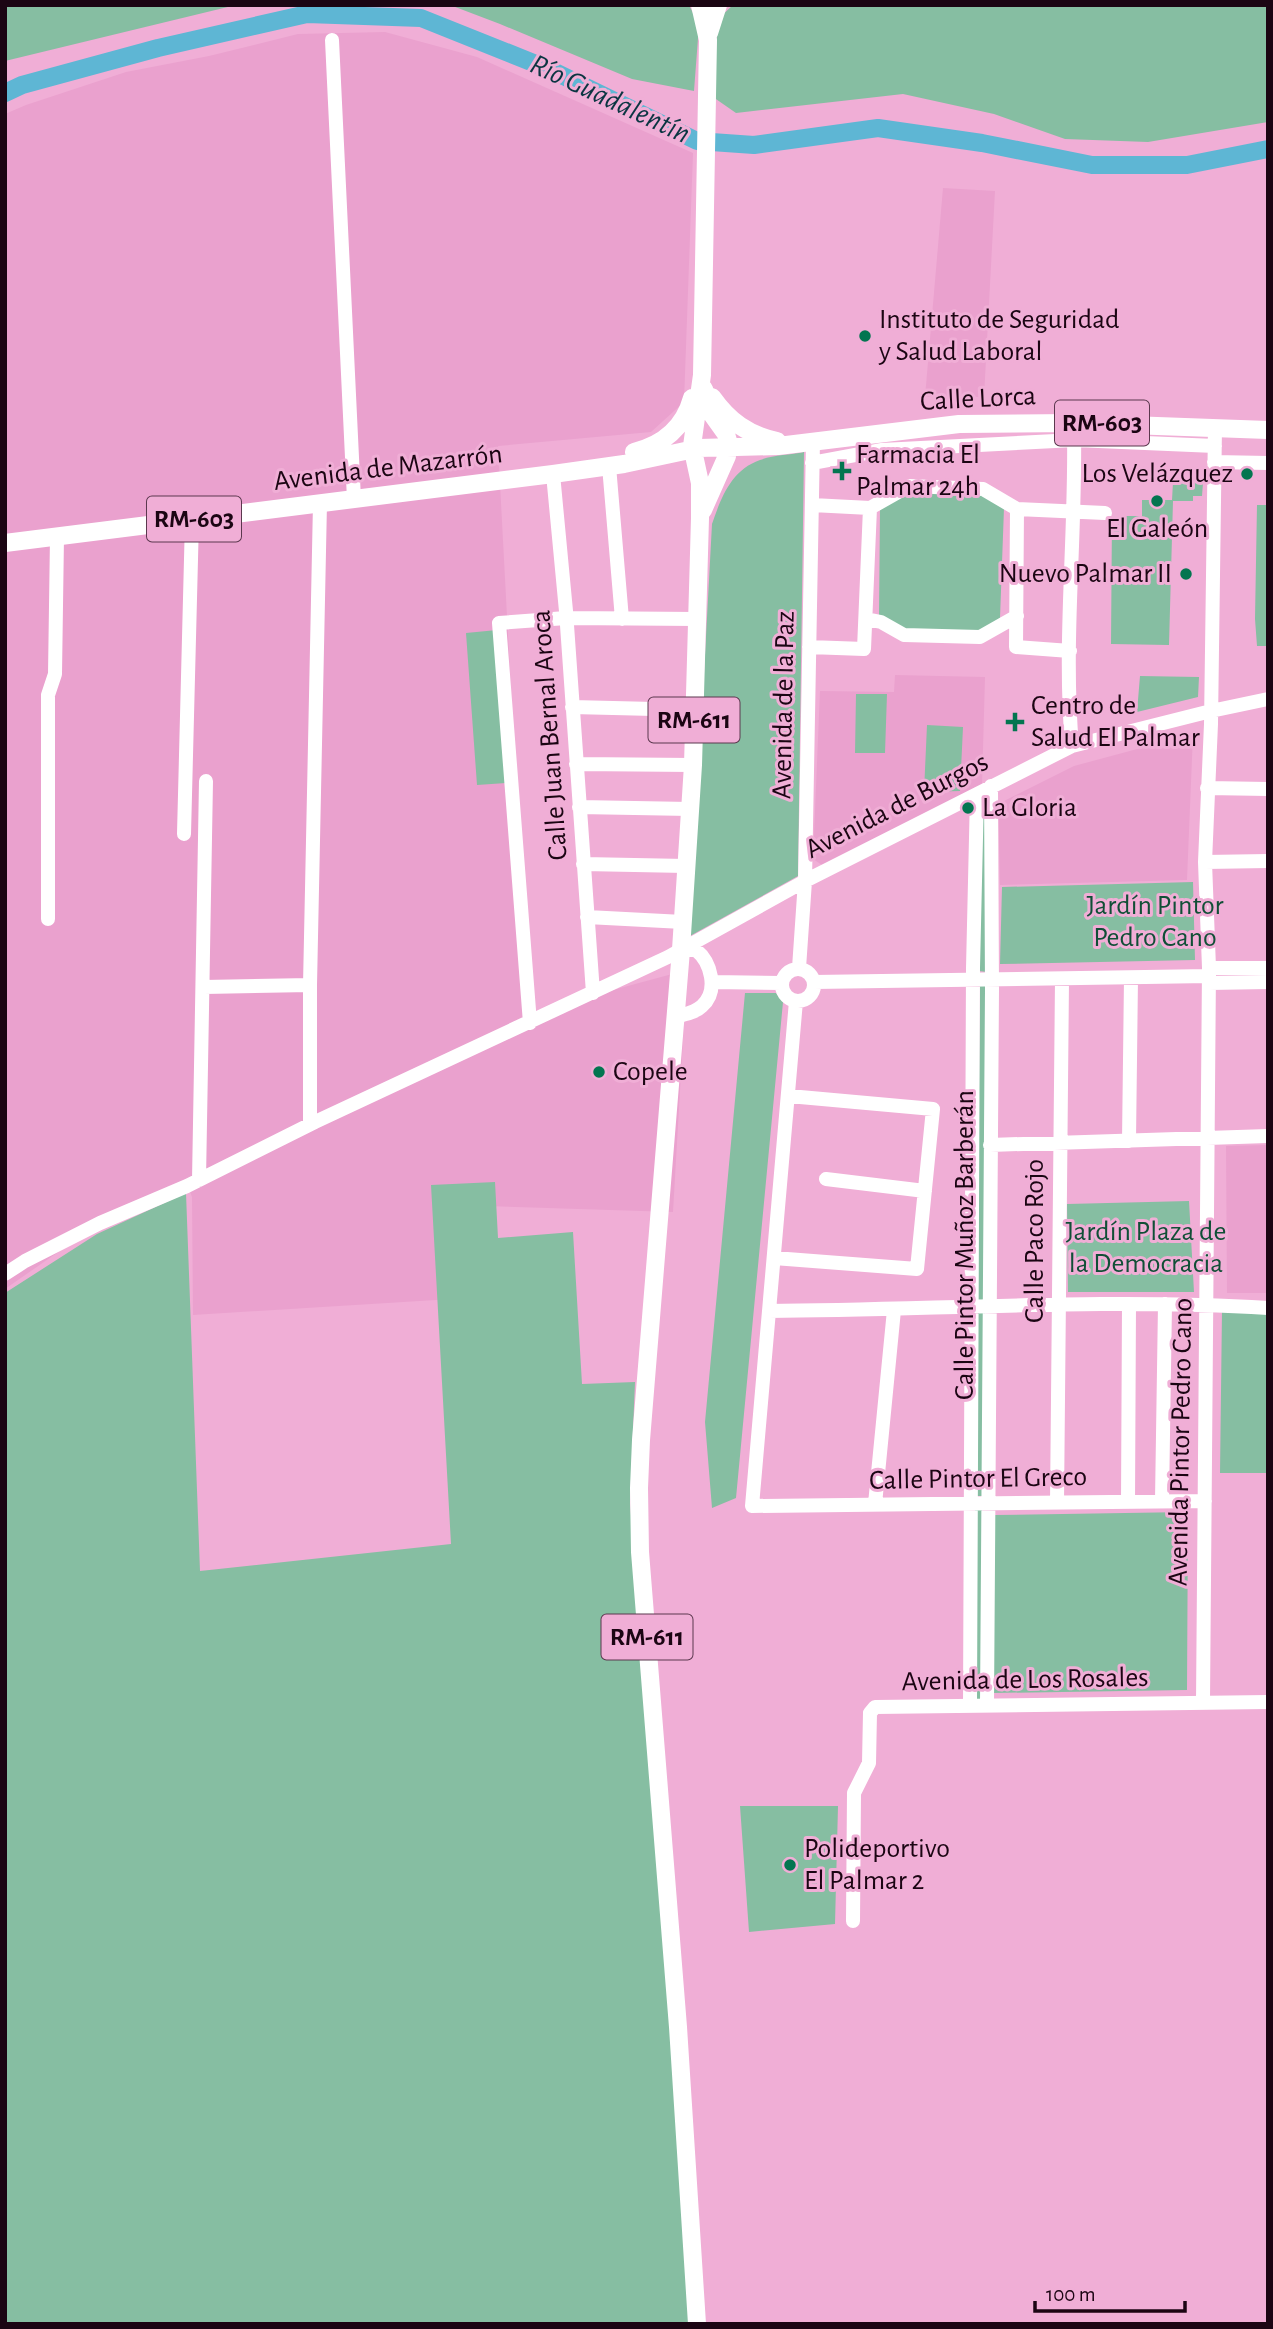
<svg xmlns="http://www.w3.org/2000/svg" width="1273" height="2329" font-family="'Alegreya Sans',sans-serif">
<style>
.built{fill:#eaa1ce}
.green{fill:#86bea2}
.lines{fill:none;stroke-linecap:round;stroke-linejoin:round}
.river{stroke:#5eb6d4;stroke-width:18}
.minor{stroke:#fff;stroke-width:14}
.major{stroke:#fff;stroke-width:18}
.poi-dot{fill:#037550;stroke:#f0aed6;stroke-width:2.5}
.labels{text-anchor:middle;dominant-baseline:central;stroke-width:6;stroke-linejoin:round;paint-order:stroke}
.shield{fill:#f0aed6;stroke:#5b384e;stroke-width:2}
.shield-label{font-size:26px;font-weight:bold;fill:#1b0513}
.poi-label{font-size:28px;fill:#1b0513;stroke:#f0aed6;text-anchor:start}
.street-label{font-size:28px;fill:#1b0513;stroke:#f0aed6}
.park-label{font-size:28px;fill:#104f36;stroke:#f0aed6}
.water-label{font-size:30px;font-style:italic;fill:#0b3542;stroke:#f0aed6}
</style>
<rect width="100%" height="100%" fill="#f0aed6"/>
<path class="built" d="M385,32L477,57L693,153L684,402L651,432L498,446L528,1013L687,970L673,1212L452,1205V1299L193,1315L192,1197L188,1186L100,1223L5,1289V114L26,105L126,72L209,56L298,34Z
M943,188L995,191L984,397H925Z
M895,675L985,677L982,786L825,867L813,859L820,691L894,692Z
M1193,734L1187,880L1000,885L998,804L1074,766Z
M1268,1145V1293H1227L1226,1146Z"/>
<path class="green" d="M5,5H236L5,61Z
M450,5H689L699,25L694,91L632,79L500,24Z
M733,5H1268V122L1148,142L1065,139L994,114L903,94L736,113L713,97L718,19Z
M804,452L798,876L690,936L712,524C721,498 731,470 760,460C773,455 790,455 804,452Z
M1173,482L1203,483L1202,496H1193V501H1173L1169,645L1111,644L1112,516H1142V500H1172Z
M909,490L983,493L1004,508L1000,618L977,634L905,631L879,616L880,509Z
M1257,505H1268V646H1257L1255,619Z
M497,630L506,783L477,785L466,633Z
M1140,676L1199,677L1198,697L1137,712Z
M856,694H887L885,753H855Z
M927,725L963,727L960,791L924,792Z
M988,793L987,972L979,971L981,797Z
M1193,882L1195,960L1000,964L1002,887Z
M980,982H986V1300H977Z
M745,993H776L783,1002L736,1498L712,1508L705,1422Z
M495,1182L498,1238L573,1232L582,1384L635,1382L630,1503L696,2324H5V1293L97,1234L186,1193L200,1571L451,1544L431,1185Z
M1189,1201L1194,1292H1068L1067,1204Z
M1222,1310L1268,1311V1473H1220Z
M978,1311H985L983,1496H975Z
M975,1507H982L983,1700H973Z
M1188,1512L1187,1690L993,1693L994,1515Z
M740,1806H838L835,1924L749,1932Z"/>
<g class="lines">
<path class="river" d="M5,93L22,85L158,48L307,14L421,18L551,70L697,141L754,145L878,128L982,143L1092,165H1187L1268,149"/>
<path class="minor" d="M332,40L354,499
M1214,462L1268,463
M812,463L882,450L1075,440L1215,446
M609,466L622,619
M553,474L566,611L593,993
M812,505L870,508L909,486L983,489L1017,509L1105,513
M1017,509L1016,647L1070,651
M866,619L881,622L904,635L980,637L1017,616
M809,647L864,649L870,508
M572,707L695,710
M1072,746C1063,642 1076,536 1074,432
M576,764L693,765
M1207,788L1268,789
M579,807L690,809
M184,834L192,520
M1205,862L1268,861
M583,864L686,866
M587,917L683,922
M48,919V695L55,674L57,537
M799,968L805,881L813,441
M1209,968H1268
M782 985a16 16 0 1 1 32 0a16 16 0 1 1-32 0Z
M712,982L782,983
M814,982L1209,976
M1209,983L1268,982
M204,987L310,985
M796,1001L752,1506L1205,1501
M675,1017C684,1014 695,1013 702,1006C719,991 711,962 696,950H682
M530,1023L499,623L566,618L697,619
M310,1124V985L320,503
M1129,1141L1131,978
M990,1145L1268,1136
M826,1179L925,1191
M199,1180L206,781
M774,1258L917,1269L933,1109L789,1096
M5,1274L25,1261L100,1223L187,1186L315,1122L668,957L805,881L1072,746L1211,711L1268,699
M769,1311C934,1310 1103,1298 1268,1308
M1162,1500L1165,1304
M1128,1502L1129,1304
M1057,1503L1062,980
M875,1504L894,1310
M1203,1702L1209,968L1205,862L1211,724L1215,427
M987,1704L992,989L991,786
M970,1705L973,968L977,794
M853,1921L854,1793L869,1763L870,1713L875,1707L1268,1702"/>
<path class="major" d="M709,33L718,5
M712,397C729,421 748,435 777,441
M634,452C663,445 684,427 692,398
M703,510L727,456L729,444L726,434L711,413L704,389
M5,543L553,474L624,464L699,448L778,446L959,424L1074,423L1268,430
M697,2324L678,2027L640,1552L639,1488L641,1440L681,950L693,765L700,518V483L692,446L702,375L708,40L700,5"/>
</g>
<g class="poi-dot">
<circle cx="865" cy="336" r="7"/>
<path d="M838.5 460.5h7v7h7v7h-7v7h-7v-7h-7v-7h7z"/>
<circle cx="1247" cy="474" r="7"/>
<circle cx="1157" cy="501" r="7"/>
<circle cx="1186" cy="574" r="7"/>
<path d="M1011.5 711.5h7v7h7v7h-7v7h-7v-7h-7v-7h7z"/>
<circle cx="968" cy="808" r="7"/>
<circle cx="599" cy="1072" r="7"/>
<circle cx="790" cy="1865" r="7"/>
</g>
<g class="labels">
<g class="shield">
<rect x="1055" y="400.5" width="94" height="45" rx="5"/>
<rect x="147" y="496.5" width="94" height="45" rx="5"/>
<rect x="648.5" y="697.5" width="91" height="45" rx="5"/>
<rect x="601.5" y="1614.5" width="91" height="45" rx="5"/>
</g>
<g class="shield-label">
<text x="1102" y="423">RM-603</text>
<text x="194" y="519">RM-603</text>
<text x="694" y="720">RM-611</text>
<text x="647" y="1637">RM-611</text>
</g>
<g class="poi-label">
<text x="879" y="320">Instituto de Seguridad<tspan x="879" dy="32">y Salud Laboral</tspan></text>
<text x="856" y="455">Farmacia El<tspan x="856" dy="32">Palmar 24h</tspan></text>
<text x="1233" y="474" text-anchor="end">Los Velázquez</text>
<text x="1157" y="529" text-anchor="middle">El Galeón</text>
<text x="1172" y="574" text-anchor="end">Nuevo Palmar II</text>
<text x="1031" y="706">Centro de<tspan x="1031" dy="32">Salud El Palmar</tspan></text>
<text x="982" y="808">La Gloria</text>
<text x="613" y="1072">Copele</text>
<text x="804" y="1849">Polideportivo<tspan x="804" dy="32">El Palmar 2</tspan></text>
</g>
<g class="street-label">
<text transform="translate(978 399) rotate(-3)">Calle Lorca</text>
<text transform="translate(388 468) rotate(-7)">Avenida de Mazarrón</text>
<text transform="translate(784 705) rotate(-89)">Avenida de la Paz</text>
<text transform="translate(550 735) rotate(-94)">Calle Juan Bernal Aroca</text>
<text transform="translate(897 806) rotate(-27)">Avenida de Burgos</text>
<text transform="translate(1035 1241) rotate(-90)">Calle Paco Rojo</text>
<text transform="translate(965 1245) rotate(-90)">Calle Pintor Muñoz Barberán</text>
<text transform="translate(1181 1442) rotate(-89)">Avenida Pintor Pedro Cano</text>
<text transform="translate(978 1479) rotate(-1)">Calle Pintor El Greco</text>
<text transform="translate(1025 1680) rotate(-1)">Avenida de Los Rosales</text>
</g>
<g class="park-label">
<text x="1155" y="906">Jardín Pintor<tspan x="1155" dy="32">Pedro Cano</tspan></text>
<text x="1146" y="1232">Jardín Plaza de<tspan x="1146" dy="32">la Democracia</tspan></text>
</g>
<g class="water-label">
<text transform="translate(610 99) rotate(25)">Río Guadalentín</text>
</g>
</g>
<rect width="1273" height="2329" fill="none" stroke="#1b0513" stroke-width="14"/>
<path d="M1035 2301v10h150v-10" fill="none" stroke="#1b0513" stroke-width="3.5"/>
<text x="1046" y="2301" font-size="21" fill="#1b0513" stroke="#f0aed6" stroke-width="5" paint-order="stroke">100 m</text>
</svg>
